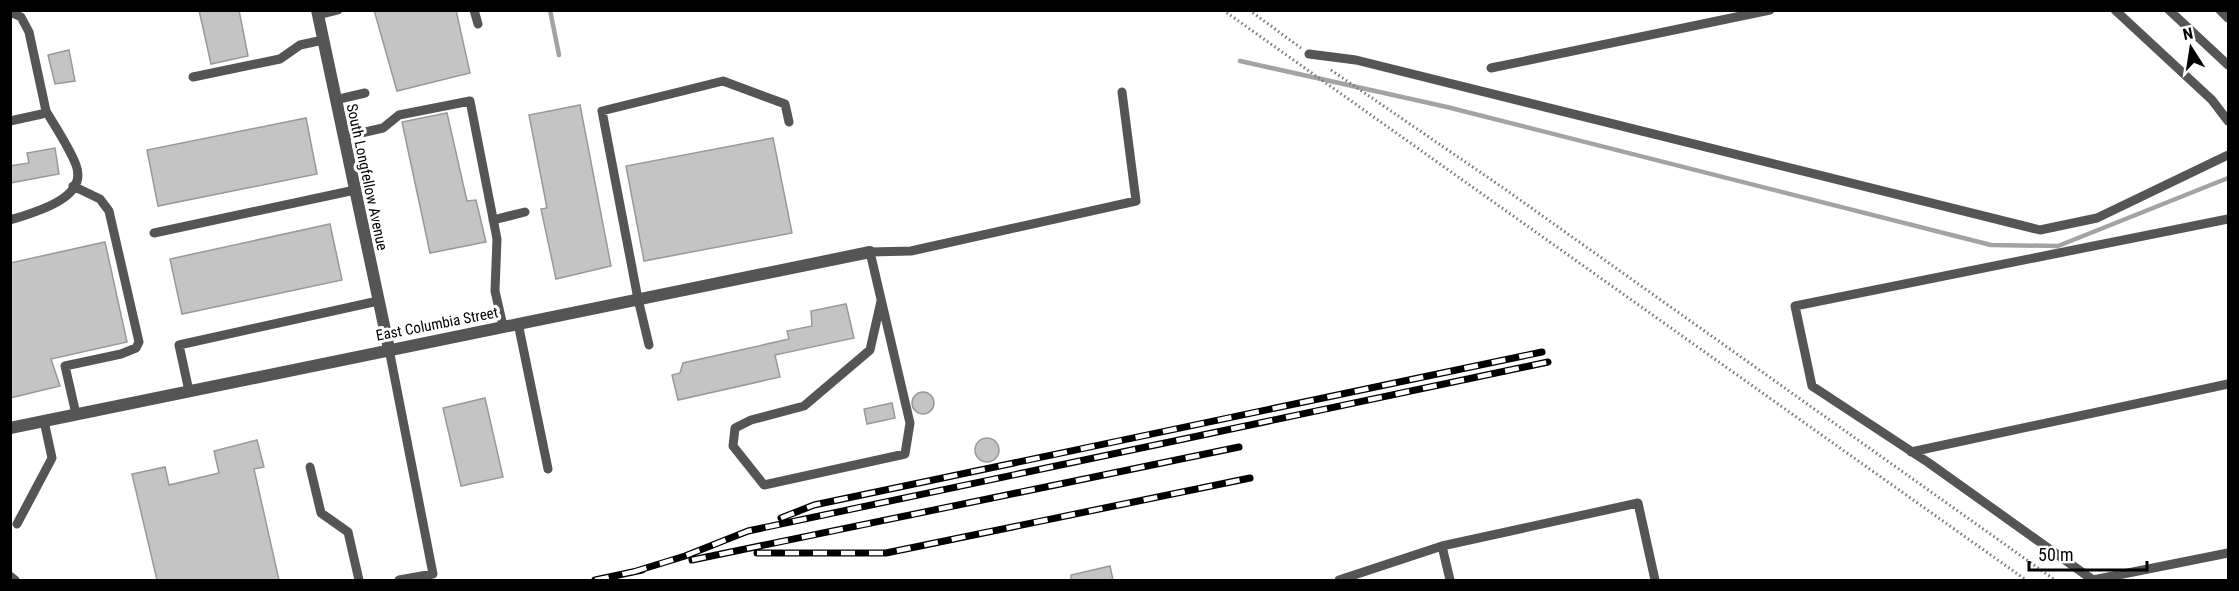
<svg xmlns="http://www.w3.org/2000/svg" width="2239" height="591" font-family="'Roboto Condensed',sans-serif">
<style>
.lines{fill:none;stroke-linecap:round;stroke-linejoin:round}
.stream{stroke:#a3a3a3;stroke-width:4.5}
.building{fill:#c4c4c4;stroke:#999;stroke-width:1.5}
.path{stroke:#777;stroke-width:3;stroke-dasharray:1.5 3;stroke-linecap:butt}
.lane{stroke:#555;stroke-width:9}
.street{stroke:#555;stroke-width:12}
.rail-casing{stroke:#000;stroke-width:7}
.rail{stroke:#fff;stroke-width:4.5;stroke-dasharray:14;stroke-linecap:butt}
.labels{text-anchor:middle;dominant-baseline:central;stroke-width:6;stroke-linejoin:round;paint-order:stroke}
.street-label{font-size:15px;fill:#000;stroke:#fff}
</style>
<rect width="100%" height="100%" fill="#fff"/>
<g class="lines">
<path class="stream" d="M550,10L559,55
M1240,61L1447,107L1991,245L2058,246L2228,178"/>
</g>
<path class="building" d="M199,10H239L248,56L211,64Z
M374,10H456L470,73L397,91Z
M69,50L75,81L55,84L48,55Z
M580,105L611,266L556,279L541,209L547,208L529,115Z
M447,113L467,201L476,200L486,242L430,253L402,122Z
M306,118L317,174L158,206L147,150Z
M773,138L792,233L644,261L626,166Z
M55,148L59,174L10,183V166L29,163L27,153Z
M330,224L342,280L182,314L170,259Z
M105,242L127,342L51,359L60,386L10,398V263Z
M846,304L854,338L775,355L780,377L678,400L672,375L680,373L683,363L789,339L787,331L812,326L811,311Z
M912 403a11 11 0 1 1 22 0a11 11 0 1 1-22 0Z
M485,398L503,477L461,486L443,408Z
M892,403L895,418L867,424L864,409Z
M975 450a12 12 0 1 1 24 0a12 12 0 1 1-24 0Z
M257,440L264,467L254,469L279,580H157L132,474L165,467L169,485L219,473L214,451Z
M1110,566L1113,580H1071V575Z"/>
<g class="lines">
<path class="path" d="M1223,10L2026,580
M1249,10L1301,48
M1331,70L1499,185L2055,580"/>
<path class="lane" d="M474,10L478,24
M2115,10L2212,100L2228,121
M2169,10L2228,65
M2220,10L2228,18
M10,12L21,17L29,32L46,111L42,114L10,121
M318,15L338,10
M1309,54L1356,60L2040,230L2097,218L2228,155
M1491,68L1770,10
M193,77L280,59L300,45L323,40
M335,100L365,93
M343,137L383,128L399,115L470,101L497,239L495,291L503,326
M73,186L100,199L109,211L139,342L136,348L121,354L65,366L76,414
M10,220C32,213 89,199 76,165C69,147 56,128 46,111
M493,220L525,212
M154,233L355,190
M881,301L870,350L804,406L751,420L735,428L733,446L764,485L905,454L910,423L870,252L911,251L1136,201L1122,92
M518,323L548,469
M649,345L638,299L602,111L723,81L785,104L789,122
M389,349L433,574L399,580
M189,391L179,345L378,301
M1911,452L2228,384
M310,467L321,513L348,532L359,580
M17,524L52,458L44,421
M1442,546L1638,503L1655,580
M10,576L15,580
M1339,580L1442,546L1450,580
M2093,580L1929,463L1812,386L1795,306L2228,219
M2093,580L2228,553"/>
<path class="street" d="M317,10L389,349
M10,428L870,252"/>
<defs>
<path id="rail" d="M781,518L814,505L1542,352
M757,553H886L1250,478
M692,560L1239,447
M633,572L685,556L748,531L1548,362
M595,580L642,570"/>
</defs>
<use href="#rail" class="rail-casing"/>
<use href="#rail" class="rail"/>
</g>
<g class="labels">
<g class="street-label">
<text transform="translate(367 177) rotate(78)">South Longfellow Avenue</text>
<text transform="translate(437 324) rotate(-11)">East Columbia Street</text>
</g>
</g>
<rect width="2239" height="591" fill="none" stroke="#000000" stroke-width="24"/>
<g transform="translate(2191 48) rotate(348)" stroke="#ffffff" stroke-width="4.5" paint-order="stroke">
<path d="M0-4.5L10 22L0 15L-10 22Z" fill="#000000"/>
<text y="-9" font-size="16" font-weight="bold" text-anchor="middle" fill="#000000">N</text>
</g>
<path d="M2029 561v9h118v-9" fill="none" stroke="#000000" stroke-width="3"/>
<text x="2038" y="561" font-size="18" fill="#000000" stroke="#ffffff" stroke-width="4.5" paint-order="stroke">50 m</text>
</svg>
